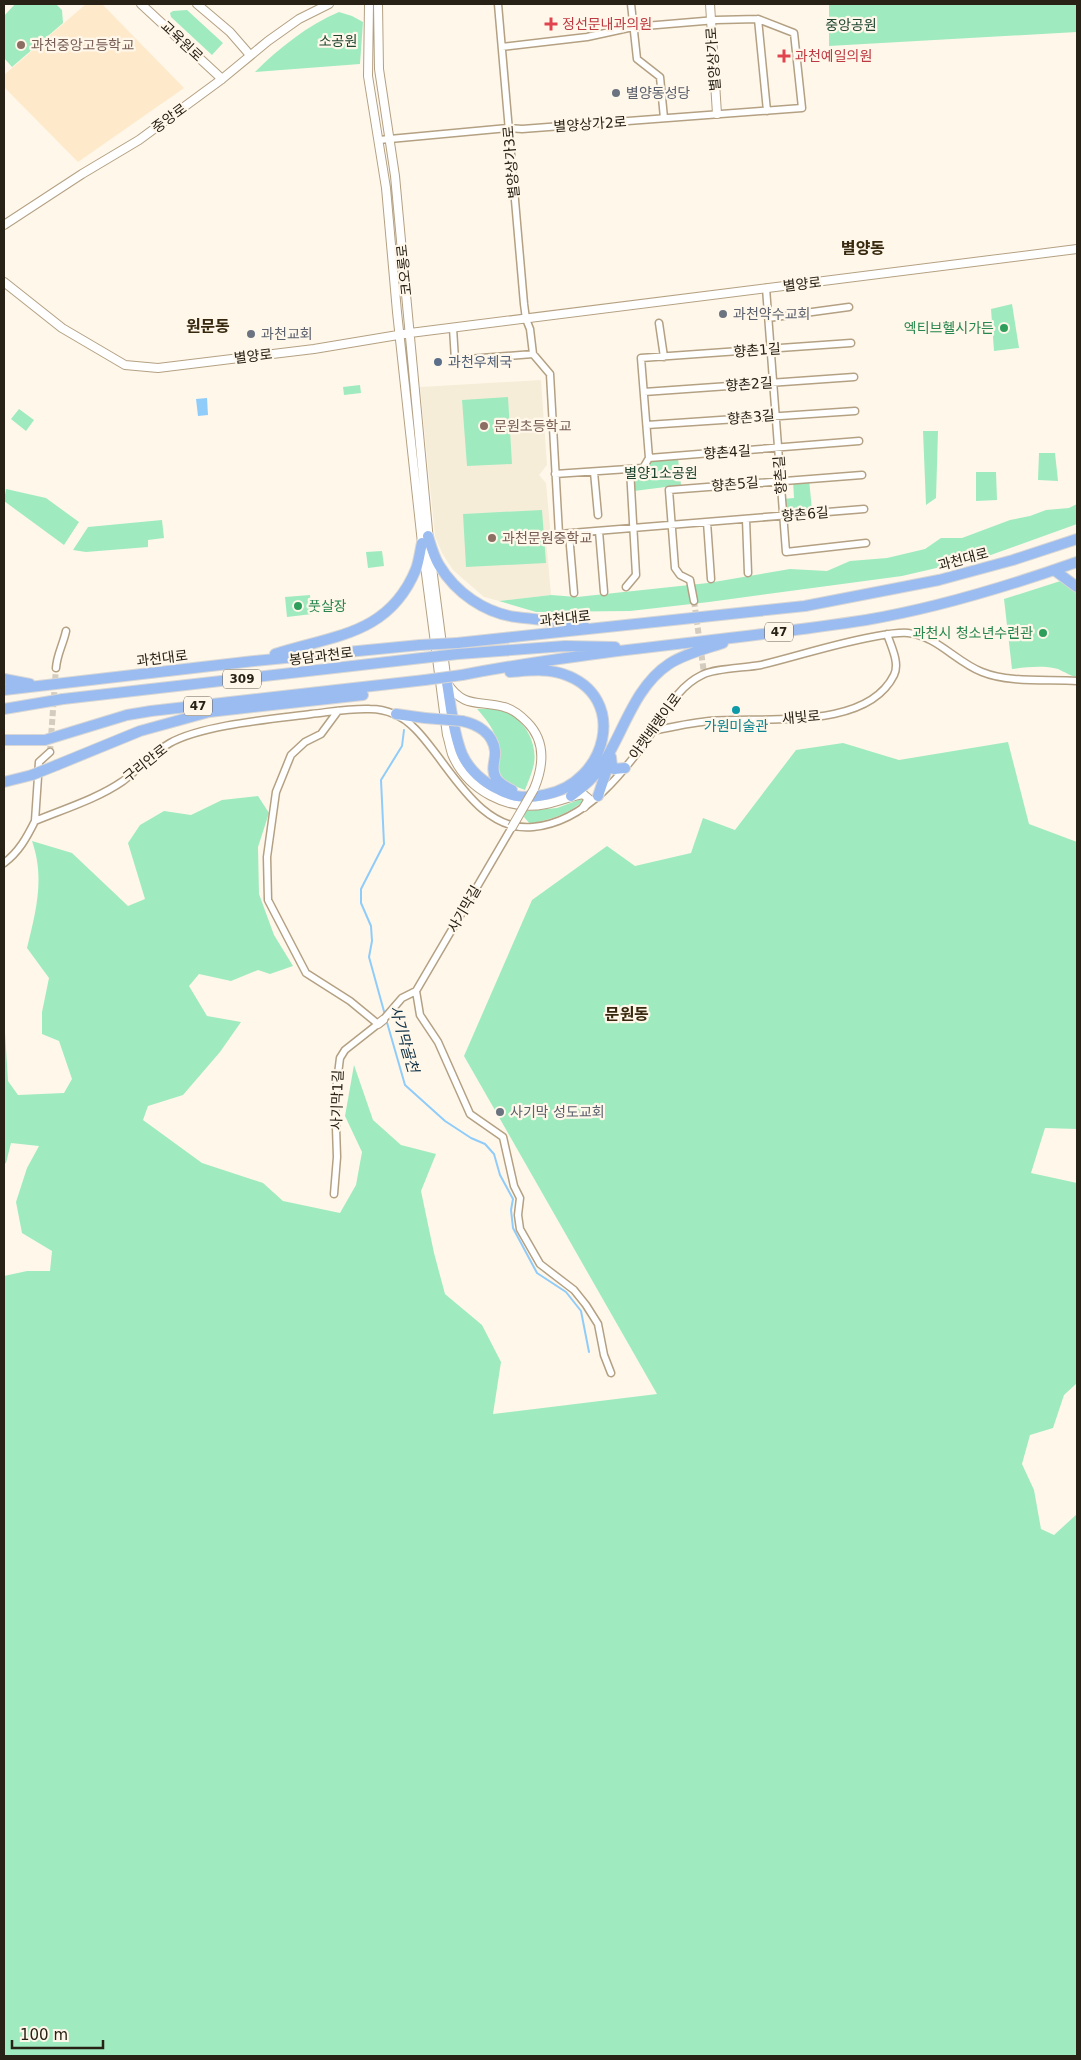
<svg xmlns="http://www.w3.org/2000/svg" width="1081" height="2060" font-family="'DejaVu Sans','Noto Sans KR',sans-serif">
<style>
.built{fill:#feeacb}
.education{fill:#f6edd8}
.green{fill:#9febbf}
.water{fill:#90ccfa}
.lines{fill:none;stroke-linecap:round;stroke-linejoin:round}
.stream{stroke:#90ccfa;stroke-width:2}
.minor-tunnel{stroke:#d4ccbf;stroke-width:6;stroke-dasharray:6 3;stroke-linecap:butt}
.minor-casing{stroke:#b4a183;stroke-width:9}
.tertiary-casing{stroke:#b4a183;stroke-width:10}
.trunk-casing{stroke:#d8d7d5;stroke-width:12}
.minor{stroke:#fff;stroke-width:6}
.tertiary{stroke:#fff;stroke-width:8}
.trunk{stroke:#9abcf0;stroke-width:10}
.tertiary-bridge-casing{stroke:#b4a183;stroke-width:10;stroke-linecap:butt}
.trunk-bridge-casing{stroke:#d8d7d5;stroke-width:12;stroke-linecap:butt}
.tertiary-bridge{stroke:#fff;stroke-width:8}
.trunk-bridge{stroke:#9abcf0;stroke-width:10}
.health-dot{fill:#e0444e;stroke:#fff7ea;stroke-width:2}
.education-dot{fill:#8d6e63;stroke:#fff7ea;stroke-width:2}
.worship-dot{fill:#6b7280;stroke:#fff7ea;stroke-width:2}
.leisure-dot{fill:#2e9e5b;stroke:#fff7ea;stroke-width:2}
.service-dot{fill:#5c6f8a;stroke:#fff7ea;stroke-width:2}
.culture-dot{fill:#0f9aa8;stroke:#fff7ea;stroke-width:2}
.labels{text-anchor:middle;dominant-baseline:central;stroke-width:4.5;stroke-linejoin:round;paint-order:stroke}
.shield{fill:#fff7ea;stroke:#686155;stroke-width:1}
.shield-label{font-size:12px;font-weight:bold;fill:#282115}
.health-label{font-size:14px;fill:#be3a42;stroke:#fff7ea;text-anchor:start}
.park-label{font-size:14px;fill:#1f4531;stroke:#fff7ea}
.street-label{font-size:14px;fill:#282115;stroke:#fff7ea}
.education-label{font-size:14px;fill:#785e54;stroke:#fff7ea;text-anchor:start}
.worship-label{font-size:14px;fill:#5b616d;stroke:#fff7ea;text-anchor:start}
.leisure-label{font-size:14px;fill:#27864d;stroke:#fff7ea;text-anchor:end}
.service-label{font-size:14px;fill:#4e5e75;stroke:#fff7ea;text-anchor:start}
.culture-label{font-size:14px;fill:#0d838f;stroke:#fff7ea}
.water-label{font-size:15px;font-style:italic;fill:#0c2e44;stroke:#fff7ea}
.quarter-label{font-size:16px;font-weight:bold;fill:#38290e;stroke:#fff7ea}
</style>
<rect width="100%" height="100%" fill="#fff7ea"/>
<path class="built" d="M86,4H102L184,88L78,162L4,87V75Z"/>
<path class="education" d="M541,380L547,465L539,475L546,483L551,538L546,539L551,595L499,601L484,597L453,570L442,553L435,536L420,387Z"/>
<path class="green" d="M15,4H56L62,10L63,23L12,67L4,58V16Z
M829,4H1077V32L829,46Z
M187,10L223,43L212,55L171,17L170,13L173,11Z
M339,12L352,16L363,22L360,64L255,72C279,48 308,25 339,12Z
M1012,304L1019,348L994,351L991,309Z
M360,385L361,393L344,395L343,387Z
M508,397L512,464L467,466L462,400Z
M19,409L34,420L26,431L11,419Z
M923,431H938L936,498L926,505Z
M1039,453H1055L1058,481L1038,480Z
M678,458L681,485L634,491L633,474L643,471L650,459Z
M976,472H996L997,500L976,501Z
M809,479L812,510L784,513L782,499L794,498L793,481Z
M6,489L46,498L79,522L64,545L4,501Z
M1077,504V524L988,556L902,576L709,602L630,611L536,612L499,601L551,595L577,597L708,583L790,569L827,571L850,561L887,558L925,549L941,538H962L1010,520L1030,516L1046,510L1069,508Z
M542,510L546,563L466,567L463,514Z
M162,520L164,538L148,540V547L86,552L73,550L88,527Z
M382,551L384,566L368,568L366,552Z
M1073,577L1077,591V677C1070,676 1065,672 1058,669C1044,665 1026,667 1012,669L1004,599Z
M310,595L312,614L287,617L285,597Z
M477,709C483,709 490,708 496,709C521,713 538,740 534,764C532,773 528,782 525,790C486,775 505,769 496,738C492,726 485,718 477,709Z
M1008,742L1029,824L1077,842V1129L1045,1128L1031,1173L1077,1183V1383L1064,1395L1053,1428L1030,1435L1022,1464L1034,1490L1041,1529L1054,1535L1077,1514V2056H4V1276L27,1271H50L52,1251L22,1233L16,1202L27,1168L39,1146L11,1143L6,1163L4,1164V1016L8,1081L18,1095L64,1093L72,1079L59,1041L42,1034V1012L49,978L27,948C36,911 45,878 32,841L72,853L128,906L145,899L128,843L140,825L164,811L191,815L222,800L258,796L269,813L258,847L259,894L274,935L293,966L270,974L258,970L231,981L199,974L189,986L207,1016L241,1022L220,1052L183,1095L148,1106L143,1120L202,1163L263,1183L283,1201L340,1213L356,1185L362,1152L345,1116L354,1065L373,1120L401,1145L436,1154L421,1191L434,1253L445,1294L482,1325L501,1362L493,1414L657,1394L464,1056L532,900L607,846L635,866L691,853L703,818L735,830L796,750L843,743L899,760Z
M584,798L585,800C568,814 552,819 530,824L524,817L526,811L557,808Z"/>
<path class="water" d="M207,398L208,415L198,416L196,399Z"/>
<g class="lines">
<path class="stream" d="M385,1015L369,957L372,941L371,926L361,903V889L384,844L381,780L402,746L404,730
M386,1019L405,1085L445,1121L471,1138L485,1144L494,1154L500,1175L513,1199L511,1210L513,1228L537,1273L566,1292L581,1311L589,1352"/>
<path class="minor-tunnel" d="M694,601L704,673
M50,752L56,668"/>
<defs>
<path id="minor" d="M498,4L524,304L526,319L530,329L533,354L550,374L559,534L864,509
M631,4L637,59L660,77L664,118
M758,19L767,111
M379,140L508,128L522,129L802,108L794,33L758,19L716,20L633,27L587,37L502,47
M766,288L786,552L866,543
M768,318L849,307
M659,323L664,357
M453,328L455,360L533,354
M644,392L854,377
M647,425L855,411
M649,458L641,358L851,343
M594,472L598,515
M555,474L643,468L649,458L859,441
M746,519L748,573
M707,522L711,579
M599,531L604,592
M569,534L574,593
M626,587L636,575L630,469
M694,601L690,580L680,575L675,568L669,490L862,475
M56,668C57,654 63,645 66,631
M653,731C671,727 690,723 709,721C761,716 866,732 894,675C900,663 891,646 887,634
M35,821L39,762L50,752
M4,863C19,852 27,837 35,821C64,809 97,799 123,781C139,769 152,753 170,743C202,725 272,719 311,714C330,712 351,708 370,709C378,709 387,711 394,714C410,720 423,737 433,750C458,782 487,832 533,827C587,822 626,770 655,728C668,708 679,686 702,675C715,668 745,668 761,665C798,656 834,644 872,637C883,635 897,632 908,633C937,636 956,662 982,672C1009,683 1048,679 1077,681
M416,991L420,1015L438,1042L470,1114L503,1137L514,1186L520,1198L518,1215L520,1229L540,1264L574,1290L586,1305L598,1324L604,1355L611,1373
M383,1020L402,998L416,991L512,827
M334,1194L337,1157L335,1098L340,1058L345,1050L378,1024L350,1001L306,973L268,900L267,857L276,792L291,755L305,742L321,734L338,711"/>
<path id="tertiary" d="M141,4L222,79
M197,4L230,32L250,55
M369,4L368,76L386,188L397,312L422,543L447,735C449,741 450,748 452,754C467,790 508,812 546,804C559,802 570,796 583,794L589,799L584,807
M378,4L379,69L395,176L429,541
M710,4L717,114
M4,225L82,174L139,140L222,79L268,41L299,19L329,4
M4,282L62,328L125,365L158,368L314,349L410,333L1077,249
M430,552L447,683C464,709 479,700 504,707C513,709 520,715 527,722C546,741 544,765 534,789
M378,1024L383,1020"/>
<path id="trunk" d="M428,536C431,546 434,557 439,565C456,593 485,613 516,617C539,620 562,621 585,627
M1054,570L1077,587
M457,643L805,606L939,580L1013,560L1077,539
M275,654C334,635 389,635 416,569C419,561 420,551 422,543
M458,654L565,646L615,647
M462,675C596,649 732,641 866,620C937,608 1009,586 1077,562
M4,679L30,684
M447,683C451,706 453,732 462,754C469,770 484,783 500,790C515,798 527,798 544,795C607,784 630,696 563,674C548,668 526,671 510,672
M4,690L254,661L420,645
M63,699L422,658
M396,714L425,718
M462,721C477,724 493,733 495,751C496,760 490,769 496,778C499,784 506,787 512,790
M4,740H45L127,715L151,711L425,680
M611,757L612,766L614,769L625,768
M57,765L140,731L209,712L363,695
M4,782L32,775
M571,796C582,788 593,779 601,767C623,734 634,687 669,664C684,654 705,649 723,643
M598,796L606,772L608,760"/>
</defs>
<use href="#minor" class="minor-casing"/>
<use href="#tertiary" class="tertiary-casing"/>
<use href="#trunk" class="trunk-casing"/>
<use href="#minor" class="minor"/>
<use href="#tertiary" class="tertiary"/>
<use href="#trunk" class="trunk"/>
<defs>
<path id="tertiary-bridge" d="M512,827L534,789"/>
<path id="trunk-bridge" d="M420,645L457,643
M422,658L458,654
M425,680L462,675
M4,709L63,699
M425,718L462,721
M32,775L57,765"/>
</defs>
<use href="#tertiary-bridge" class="tertiary-bridge-casing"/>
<use href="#trunk-bridge" class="trunk-bridge-casing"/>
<use href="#tertiary-bridge" class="tertiary-bridge"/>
<use href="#trunk-bridge" class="trunk-bridge"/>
</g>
<g class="health-dot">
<path d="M548.5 16.5h5v5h5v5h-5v5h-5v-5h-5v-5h5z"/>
<path d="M781.5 48.5h5v5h5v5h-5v5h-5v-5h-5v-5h5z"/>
</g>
<g class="education-dot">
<circle cx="21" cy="45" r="5"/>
<circle cx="484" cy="426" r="5"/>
<circle cx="492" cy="538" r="5"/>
</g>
<g class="worship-dot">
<circle cx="616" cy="93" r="5"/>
<circle cx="723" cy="314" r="5"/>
<circle cx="251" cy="334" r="5"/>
<circle cx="500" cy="1112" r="5"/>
</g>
<g class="leisure-dot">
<circle cx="1004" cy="328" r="5"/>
<circle cx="298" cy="606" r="5"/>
<circle cx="1043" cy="633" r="5"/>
</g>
<circle class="service-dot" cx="438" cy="362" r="5"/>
<circle class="culture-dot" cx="736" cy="710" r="5"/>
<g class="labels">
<g class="shield">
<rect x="765" y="622.5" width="28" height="19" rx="4"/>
<rect x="223" y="669.5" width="38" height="19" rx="4"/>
<rect x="184" y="696.5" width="28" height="19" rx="4"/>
</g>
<g class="shield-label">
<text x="779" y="632">47</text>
<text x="242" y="679">309</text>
<text x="198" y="706">47</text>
</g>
<g class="health-label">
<text x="562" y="24">정선문내과의원</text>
<text x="795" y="56">과천예일의원</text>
</g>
<g class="park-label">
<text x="851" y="25">중앙공원</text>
<text x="338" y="41">소공원</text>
<text x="661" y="473">별양1소공원</text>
</g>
<g class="street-label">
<text transform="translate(182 41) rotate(43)">교육원로</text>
<text transform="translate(713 59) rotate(-94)">별양상가로</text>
<text transform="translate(169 118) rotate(-36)">중앙로</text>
<text transform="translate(590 124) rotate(-4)">별양상가2로</text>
<text transform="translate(511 162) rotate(-95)">별양상가3로</text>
<text transform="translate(404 270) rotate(-96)">코오롱로</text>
<text transform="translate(802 284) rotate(-7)">별양로</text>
<text transform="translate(757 350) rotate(-4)">향촌1길</text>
<text transform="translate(253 356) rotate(-7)">별양로</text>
<text transform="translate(749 384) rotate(-4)">향촌2길</text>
<text transform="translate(751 417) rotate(-5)">향촌3길</text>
<text transform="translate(727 452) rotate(-4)">향촌4길</text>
<text transform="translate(780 475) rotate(-94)">향촌길</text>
<text transform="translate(735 484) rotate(-5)">향촌5길</text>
<text transform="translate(805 514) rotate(-5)">향촌6길</text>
<text transform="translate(963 559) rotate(-15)">과천대로</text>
<text transform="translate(565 618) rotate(-6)">과천대로</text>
<text transform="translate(321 656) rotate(-7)">봉담과천로</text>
<text transform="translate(162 658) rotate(-7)">과천대로</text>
<text transform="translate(801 717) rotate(-5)">새빛로</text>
<text transform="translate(655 726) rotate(-54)">아랫배랭이로</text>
<text transform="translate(145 763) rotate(-38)">구리안로</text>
<text transform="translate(464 909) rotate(-60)">사기막길</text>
<text transform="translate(337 1100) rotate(-88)">사기막1길</text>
</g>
<g class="education-label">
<text x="31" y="45">과천중앙고등학교</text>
<text x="494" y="426">문원초등학교</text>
<text x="502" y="538">과천문원중학교</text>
</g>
<g class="worship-label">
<text x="626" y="93">별양동성당</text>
<text x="733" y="314">과천약수교회</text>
<text x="261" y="334">과천교회</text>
<text x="510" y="1112">사기막 성도교회</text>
</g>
<g class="leisure-label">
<text x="994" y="328">엑티브헬시가든</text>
<text x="308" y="606" text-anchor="start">풋살장</text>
<text x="1033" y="633">과천시 청소년수련관</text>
</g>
<g class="service-label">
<text x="448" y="362">과천우체국</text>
</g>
<g class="culture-label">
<text x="736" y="726">가원미술관</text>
</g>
<g class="water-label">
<text transform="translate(404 1039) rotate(74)">사기막골천</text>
</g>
<g class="quarter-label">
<text x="863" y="248">별양동</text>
<text x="208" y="326">원문동</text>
<text x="627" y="1014">문원동</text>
</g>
</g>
<rect width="1081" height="2060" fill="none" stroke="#282115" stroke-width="10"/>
<path d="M12 2040v8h91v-8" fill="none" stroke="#282115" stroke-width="2.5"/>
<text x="20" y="2040" font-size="15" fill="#282115" stroke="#fff7ea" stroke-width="4" paint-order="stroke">100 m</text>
</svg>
